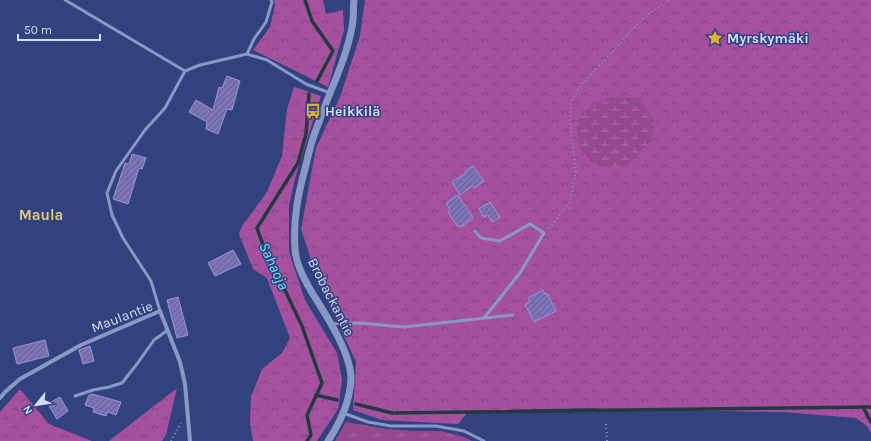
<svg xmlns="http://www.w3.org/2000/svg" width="871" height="441" font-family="Karla,sans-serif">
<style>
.grass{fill:url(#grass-tufts)}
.forest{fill:url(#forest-crowns)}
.wetland{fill:url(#wetland-marsh)}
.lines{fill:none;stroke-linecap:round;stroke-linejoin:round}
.stream{stroke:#22393d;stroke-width:3.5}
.building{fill:url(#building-hatch);stroke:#9d93da}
.path{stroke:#8793bf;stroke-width:2;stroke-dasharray:1 3;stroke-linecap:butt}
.service{stroke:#8998c4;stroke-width:3}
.minor{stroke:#8998c4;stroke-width:4}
.tertiary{stroke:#8998c4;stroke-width:7}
.labels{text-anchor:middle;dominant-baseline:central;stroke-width:3;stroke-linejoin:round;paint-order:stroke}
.poi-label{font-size:14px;font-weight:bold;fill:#d4defb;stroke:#32427e;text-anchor:start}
.street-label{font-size:14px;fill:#d4defb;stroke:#32427e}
.neighbourhood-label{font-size:15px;font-weight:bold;fill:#e4c87c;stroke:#32427e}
.water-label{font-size:15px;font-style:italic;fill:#71e5f9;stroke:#32427e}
</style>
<defs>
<pattern id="grass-tufts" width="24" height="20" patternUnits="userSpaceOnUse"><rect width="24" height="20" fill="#964891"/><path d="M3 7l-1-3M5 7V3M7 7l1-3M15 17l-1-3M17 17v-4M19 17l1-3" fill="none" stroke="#a86ba7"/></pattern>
<pattern id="forest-crowns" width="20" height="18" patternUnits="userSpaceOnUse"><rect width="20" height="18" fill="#a651a0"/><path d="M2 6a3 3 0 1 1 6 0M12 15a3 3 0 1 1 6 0" fill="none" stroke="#7d4b7e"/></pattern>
<pattern id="wetland-marsh" width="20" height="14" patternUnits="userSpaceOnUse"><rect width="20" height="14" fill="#964891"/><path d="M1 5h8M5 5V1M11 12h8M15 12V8" fill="none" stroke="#a86ba7"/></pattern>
<pattern id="building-hatch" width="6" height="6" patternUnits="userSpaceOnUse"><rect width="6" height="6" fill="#7d73b7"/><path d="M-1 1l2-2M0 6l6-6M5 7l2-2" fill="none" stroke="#65608c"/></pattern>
</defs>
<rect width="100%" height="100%" fill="#32427e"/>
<path class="grass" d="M346,422L387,429L416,431H441L464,437L472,441H335Z"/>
<path class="forest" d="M274,0H323L326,14L343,10L344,30L328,87L253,50L270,27L275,5Z
M365,0H871V433L867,426L856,418L783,412L602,409L593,408L469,411L458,424L382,420L353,410L356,362L318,280L301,229L316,148L340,97L360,36Z
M294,87L321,96L296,175L289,205V252L305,300L337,353L342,380L338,409L317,441H253L250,423L251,397L262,369L282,353L290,338L267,278L253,269L239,234L242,226L267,192L282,156L287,109Z
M177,388L166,435L162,441H109Z
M20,389L49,424L92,441H0V412Z"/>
<path class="wetland" d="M610,97L640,98L655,122L651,141L627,166L597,167L582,155L576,126L582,112Z"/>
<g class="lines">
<path class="stream" d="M305,0L312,21L333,51L317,81
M316,395L337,400
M356,404L392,413L871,407
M863,407L871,422
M307,441L311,435L307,415L322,383L302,326L262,242L257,228L298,163L306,134L309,94"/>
</g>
<path class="building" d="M227,76L240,81L232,110L227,109L218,134L206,129L207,122L189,112L196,100L213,110L219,87L222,88Z
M132,154L146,158L142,169L139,168L128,204L113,199L125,163L129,164Z
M473,166L484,181L474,188L472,186L460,195L452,182L466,173L465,171Z
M458,195L473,218L461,227L460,225L458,227L448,212L450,210L446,203Z
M490,202L500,217L492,222L488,215L484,217L479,209Z
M233,250L241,264L215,276L208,263Z
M543,290L545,294L547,293L556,311L534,322L525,305L530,302L528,298Z
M178,297L188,335L177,338L167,300Z
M45,340L49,356L17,364L13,348Z
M90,346L94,361L83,364L79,350Z
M92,394L121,402L116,415L108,412L106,416L93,412L94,408L85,405L89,395Z
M60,397L68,411L57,419L48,404Z"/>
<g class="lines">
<path class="path" d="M549,228L570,202L576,172L572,142L570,113L572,100L579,88L644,17L670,0
M606,424L607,441
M171,441L181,423"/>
<path class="service" d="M65,0L185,71
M247,54L254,39L266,22L272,2L271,0
M475,231L481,238L500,241L530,224L544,233L520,273L484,318
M160,311L151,281L123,238L112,215L107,193L116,171L145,130L165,108L185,71L200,65L247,54L267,60L306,84L330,93
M331,324L360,323L404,327L513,315
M75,396L93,390L109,387L122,383L137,364L154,340L168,330
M343,413L368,422L391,426H436L464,431L484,441"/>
<path class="minor" d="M0,398L5,392L20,379L81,345L160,311L180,362L185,384L190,441"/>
<path class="tertiary" d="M328,441C340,423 350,401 351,379C351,354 329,320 316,299C307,285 296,266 295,249C293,219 298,194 306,165C309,151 313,136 319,122C330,90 346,60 352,27C354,18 353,9 354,0"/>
</g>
<defs>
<symbol id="sight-bare" viewBox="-9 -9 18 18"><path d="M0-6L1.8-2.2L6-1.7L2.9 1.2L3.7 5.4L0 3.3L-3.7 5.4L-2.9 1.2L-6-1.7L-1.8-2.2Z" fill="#dbb233" stroke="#32427e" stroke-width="2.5" paint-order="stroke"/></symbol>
<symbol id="bus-bare" viewBox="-9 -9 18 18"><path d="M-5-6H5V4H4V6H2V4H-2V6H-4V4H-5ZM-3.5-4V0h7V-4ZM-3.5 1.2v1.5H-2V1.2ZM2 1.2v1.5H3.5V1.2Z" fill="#dbb233" stroke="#32427e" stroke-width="2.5" paint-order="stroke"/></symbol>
</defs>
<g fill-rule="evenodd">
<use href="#sight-bare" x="704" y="27" width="22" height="22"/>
<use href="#bus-bare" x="302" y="100" width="22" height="22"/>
</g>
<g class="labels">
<g class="poi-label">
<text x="727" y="38">Myrskymäki</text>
<text x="325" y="111">Heikkilä</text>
</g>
<g class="street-label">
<text transform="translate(331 297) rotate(63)">Brobackantie</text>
<text transform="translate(122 317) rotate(-21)">Maulantie</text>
</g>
<g class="neighbourhood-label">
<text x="41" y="215">Maula</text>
</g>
<g class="water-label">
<text transform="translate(274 266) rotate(65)">Sahaoja</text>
</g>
</g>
<g transform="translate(36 405) rotate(240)" stroke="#32427e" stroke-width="3" paint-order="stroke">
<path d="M0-3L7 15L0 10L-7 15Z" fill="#d4defb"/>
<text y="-6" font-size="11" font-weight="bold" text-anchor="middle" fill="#d4defb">N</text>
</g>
<path d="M18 34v6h82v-6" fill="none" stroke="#d4defb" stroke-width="2"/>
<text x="24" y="34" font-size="12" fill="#d4defb" stroke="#32427e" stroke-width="3" paint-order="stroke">50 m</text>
</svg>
